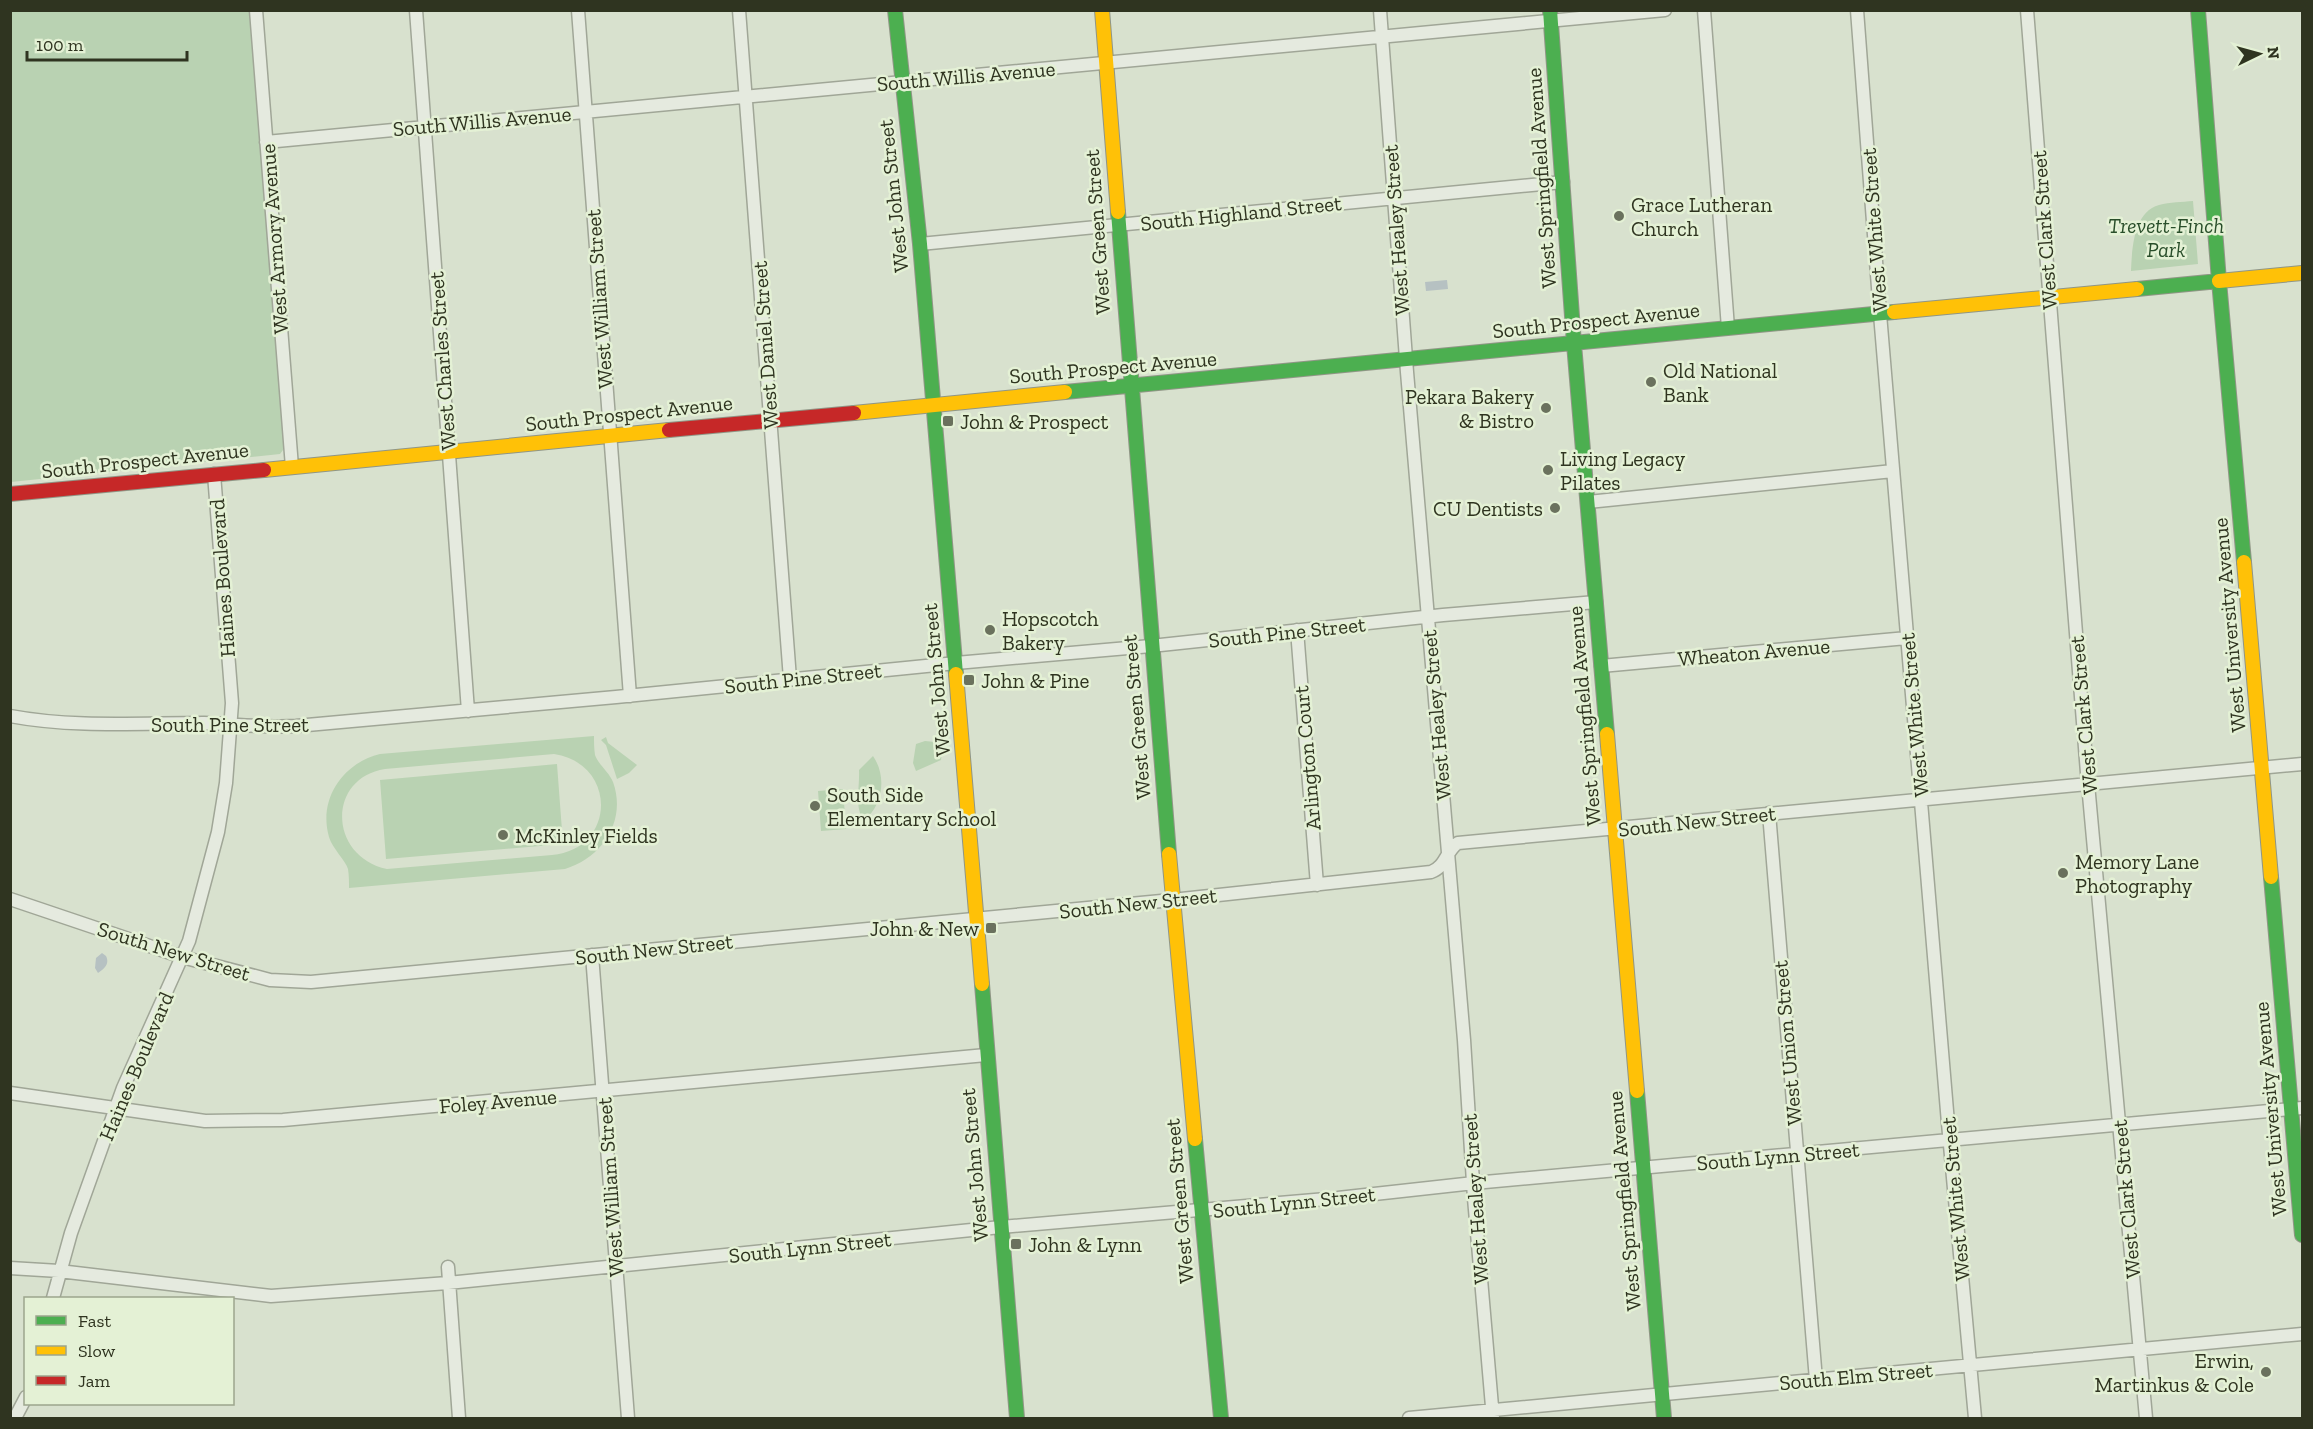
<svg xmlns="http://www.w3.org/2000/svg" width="2313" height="1429" font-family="'Zilla Slab',serif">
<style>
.green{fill:#b9d2b2;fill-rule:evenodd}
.water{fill:#b6c1c2}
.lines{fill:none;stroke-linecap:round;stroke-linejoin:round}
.street-casing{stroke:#a0a697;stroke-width:15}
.fast-casing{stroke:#909686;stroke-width:16}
.slow-casing{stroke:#909686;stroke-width:16}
.jam-casing{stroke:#909686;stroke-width:16}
.street{stroke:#e5eadf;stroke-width:12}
.fast{stroke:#4caf50;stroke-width:14}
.slow{stroke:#ffc107;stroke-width:14}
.jam{stroke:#c62828;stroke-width:14}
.poi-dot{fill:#6a715d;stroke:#e4f1d5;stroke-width:2}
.labels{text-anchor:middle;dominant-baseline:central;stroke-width:5;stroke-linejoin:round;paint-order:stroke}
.street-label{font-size:21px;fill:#2f3420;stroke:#e4f1d5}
.poi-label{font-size:21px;fill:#2f3420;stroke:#e4f1d5;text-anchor:start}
.park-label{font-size:21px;font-style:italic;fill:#294e2a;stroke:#e4f1d5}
</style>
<rect width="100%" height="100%" fill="#d8e1ce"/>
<path class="green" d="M10,11H251L284,443L283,450L280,454L11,482Z
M2193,201L2198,264L2131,271C2132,250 2133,212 2159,205C2170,202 2182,202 2193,201Z
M594,736C594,742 594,749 595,755C598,764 609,772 613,782C627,821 602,858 565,869L349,888C349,882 349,875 348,869C346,861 332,848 329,837C318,799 343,763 380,754ZM554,754C618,764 616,849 552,855L387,869C328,856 327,778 385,769Z
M606,737L608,743L637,765L629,773L617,779L606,745L601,740Z
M925,741L935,742L942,751L941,760L916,771L913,763L916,744Z
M873,756C887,776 883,806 864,820C854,809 860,786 859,770Z
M557,764L563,844L386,859L380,780Z
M843,789L846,829L821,831L818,791Z"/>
<path class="water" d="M1447,280L1448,289L1426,291L1425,282Z
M102,953L106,956C110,964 104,969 98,973L95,968L96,958Z"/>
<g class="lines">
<defs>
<path id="street" d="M256,10L292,467
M416,10L468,711
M578,10L630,696
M739,10L790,679
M1380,10L1407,372L1464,1040L1474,1198L1493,1418
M1704,10L1728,328
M1857,10L1880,314L1948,1123L1975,1418
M2027,10L2087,773L2146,1418
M266,142L1665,10
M920,244L1563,182
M1588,502L1893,471
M1297,630L1317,885
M1601,666L1907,638
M10,716C74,728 140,723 204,723C235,724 265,728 296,726L616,697L956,663L1151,646L1443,615L1596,602
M1769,813L1816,1380
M10,899L182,957L270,980L311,982L1172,900L1431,872C1446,867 1446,850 1458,843L2302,764
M592,955L628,1418
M10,1093L205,1121L283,1120L986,1055
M448,1267L459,1418
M10,1268L59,1271L271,1296L448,1283L1001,1227L1338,1198L1474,1183L2302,1108
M53,1298L71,1233L123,1088L189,941L218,832L226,783L232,703L214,474
M15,1418L26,1397
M1409,1418L2302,1334"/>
<path id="fast" d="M895,10L920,244L956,674
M1550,10L1574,344L1607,734
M2198,10L2219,281L2244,562
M1118,212L1169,854
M2137,289L2219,281
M1065,392L1894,312
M2271,877L2302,1235
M982,984L1017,1418
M1637,1091L1664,1418
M1195,1139L1221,1418"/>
<path id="slow" d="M1102,10L1118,212
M2219,281L2302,273
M1894,312L2137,289
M854,413L1065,392
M264,470L669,430
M2244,562L2271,877
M956,674L982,984
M1607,734L1637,1091
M1169,854L1195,1139"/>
<path id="jam" d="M669,430L854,413
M10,494L264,470"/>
</defs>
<use href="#street" class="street-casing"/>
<use href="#fast" class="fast-casing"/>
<use href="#slow" class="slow-casing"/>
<use href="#jam" class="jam-casing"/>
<use href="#street" class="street"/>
<use href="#fast" class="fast"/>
<use href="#slow" class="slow"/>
<use href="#jam" class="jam"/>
</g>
<g class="poi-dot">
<circle cx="1619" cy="216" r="6"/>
<circle cx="1651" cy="382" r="6"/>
<circle cx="1546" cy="408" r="6"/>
<rect x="942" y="415" width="12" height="12" rx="3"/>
<circle cx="1548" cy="470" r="6"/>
<circle cx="1555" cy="508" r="6"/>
<circle cx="990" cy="630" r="6"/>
<rect x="963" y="674" width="12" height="12" rx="3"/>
<circle cx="815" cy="806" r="6"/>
<circle cx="503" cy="835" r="6"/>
<circle cx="2063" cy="873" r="6"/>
<rect x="985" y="922" width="12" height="12" rx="3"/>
<rect x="1010" y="1238" width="12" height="12" rx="3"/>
<circle cx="2266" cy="1372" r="6"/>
</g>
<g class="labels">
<g class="street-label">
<text transform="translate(966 76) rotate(-5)">South Willis Avenue</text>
<text transform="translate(482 121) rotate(-5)">South Willis Avenue</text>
<text transform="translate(1541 178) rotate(-94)">West Springfield Avenue</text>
<text transform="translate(893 196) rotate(-96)">West John Street</text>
<text transform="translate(1241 213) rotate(-6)">South Highland Street</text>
<text transform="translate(1396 230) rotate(-94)">West Healey Street</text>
<text transform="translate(1874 230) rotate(-94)">West White Street</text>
<text transform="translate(2044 230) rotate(-94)">West Clark Street</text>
<text transform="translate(1097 232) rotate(-94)">West Green Street</text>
<text transform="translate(274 239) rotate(-94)">West Armory Avenue</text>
<text transform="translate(599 299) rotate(-94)">West William Street</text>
<text transform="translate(1596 320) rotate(-6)">South Prospect Avenue</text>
<text transform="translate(765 345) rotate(-94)">West Daniel Street</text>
<text transform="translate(442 361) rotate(-94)">West Charles Street</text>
<text transform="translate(1113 367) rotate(-5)">South Prospect Avenue</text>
<text transform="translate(629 413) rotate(-6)">South Prospect Avenue</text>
<text transform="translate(145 460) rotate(-6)">South Prospect Avenue</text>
<text transform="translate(222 578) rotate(-94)">Haines Boulevard</text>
<text transform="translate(2229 625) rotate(-95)">West University Avenue</text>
<text transform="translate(1287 632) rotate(-6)">South Pine Street</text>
<text transform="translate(1754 652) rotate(-5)">Wheaton Avenue</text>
<text transform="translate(803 678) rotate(-6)">South Pine Street</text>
<text transform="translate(936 680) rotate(-95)">West John Street</text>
<text transform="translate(1436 715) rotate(-95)">West Healey Street</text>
<text transform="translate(1914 715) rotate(-95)">West White Street</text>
<text transform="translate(2083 715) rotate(-95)">West Clark Street</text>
<text transform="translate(1584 716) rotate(-95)">West Springfield Avenue</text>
<text transform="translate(1136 717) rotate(-95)">West Green Street</text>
<text x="230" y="724">South Pine Street</text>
<text transform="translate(1307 758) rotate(-95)">Arlington Court</text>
<text transform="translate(1697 821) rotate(-6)">South New Street</text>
<text transform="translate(1138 903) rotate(-6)">South New Street</text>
<text transform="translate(654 949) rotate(-6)">South New Street</text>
<text transform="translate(174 951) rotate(17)">South New Street</text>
<text transform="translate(1787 1043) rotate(-95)">West Union Street</text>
<text transform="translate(136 1066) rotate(-67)">Haines Boulevard</text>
<text transform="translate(498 1101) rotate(-5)">Foley Avenue</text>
<text transform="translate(2270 1109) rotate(-95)">West University Avenue</text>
<text transform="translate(1778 1156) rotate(-5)">South Lynn Street</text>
<text transform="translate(974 1165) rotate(-95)">West John Street</text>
<text transform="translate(610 1187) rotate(-94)">West William Street</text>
<text transform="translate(1475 1199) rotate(-94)">West Healey Street</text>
<text transform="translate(1955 1199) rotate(-95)">West White Street</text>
<text transform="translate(2126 1199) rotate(-95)">West Clark Street</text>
<text transform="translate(1179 1201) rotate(-95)">West Green Street</text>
<text transform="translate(1624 1201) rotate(-95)">West Springfield Avenue</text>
<text transform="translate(1294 1202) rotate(-6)">South Lynn Street</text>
<text transform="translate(810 1247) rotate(-6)">South Lynn Street</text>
<text transform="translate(1856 1376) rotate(-5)">South Elm Street</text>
</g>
<g class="poi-label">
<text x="1631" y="204">Grace Lutheran<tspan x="1631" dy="24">Church</tspan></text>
<text x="1663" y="370">Old National<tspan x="1663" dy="24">Bank</tspan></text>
<text x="1534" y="396" text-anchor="end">Pekara Bakery<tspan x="1534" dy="24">&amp; Bistro</tspan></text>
<text x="960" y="421">John &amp; Prospect</text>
<text x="1560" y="458">Living Legacy<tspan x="1560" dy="24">Pilates</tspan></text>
<text x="1543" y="508" text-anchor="end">CU Dentists</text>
<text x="1002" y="618">Hopscotch<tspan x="1002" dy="24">Bakery</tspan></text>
<text x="981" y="680">John &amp; Pine</text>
<text x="827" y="794">South Side<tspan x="827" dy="24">Elementary School</tspan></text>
<text x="515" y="835">McKinley Fields</text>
<text x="2075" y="861">Memory Lane<tspan x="2075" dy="24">Photography</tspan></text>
<text x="979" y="928" text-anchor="end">John &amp; New</text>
<text x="1028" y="1244">John &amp; Lynn</text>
<text x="2254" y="1360" text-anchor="end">Erwin,<tspan x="2254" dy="24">Martinkus &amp; Cole</tspan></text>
</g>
<g class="park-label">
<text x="2166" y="225">Trevett-Finch<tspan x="2166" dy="24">Park</tspan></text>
</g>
</g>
<rect width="2313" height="1429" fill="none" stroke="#2f3420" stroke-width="24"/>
<rect x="24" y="1297" width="210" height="108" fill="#e4f1d5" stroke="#9ca58d" stroke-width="1.5"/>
<rect x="36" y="1316" width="30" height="9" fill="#4caf50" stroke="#9ca58d" stroke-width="1.5"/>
<text x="78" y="1327" font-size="18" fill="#2f3420">Fast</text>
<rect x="36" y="1346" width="30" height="9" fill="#ffc107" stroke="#9ca58d" stroke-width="1.5"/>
<text x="78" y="1357" font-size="18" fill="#2f3420">Slow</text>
<rect x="36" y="1376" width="30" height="9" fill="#c62828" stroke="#9ca58d" stroke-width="1.5"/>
<text x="78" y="1387" font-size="18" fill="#2f3420">Jam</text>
<g transform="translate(2259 54) rotate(85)" stroke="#e4f1d5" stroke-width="4.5" paint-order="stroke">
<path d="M0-4.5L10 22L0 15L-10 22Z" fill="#2f3420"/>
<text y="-9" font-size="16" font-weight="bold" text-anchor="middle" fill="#2f3420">N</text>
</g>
<path d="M27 51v9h160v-9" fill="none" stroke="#2f3420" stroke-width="3"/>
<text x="36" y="51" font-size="18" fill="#2f3420" stroke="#e4f1d5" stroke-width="4.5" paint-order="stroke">100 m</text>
</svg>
